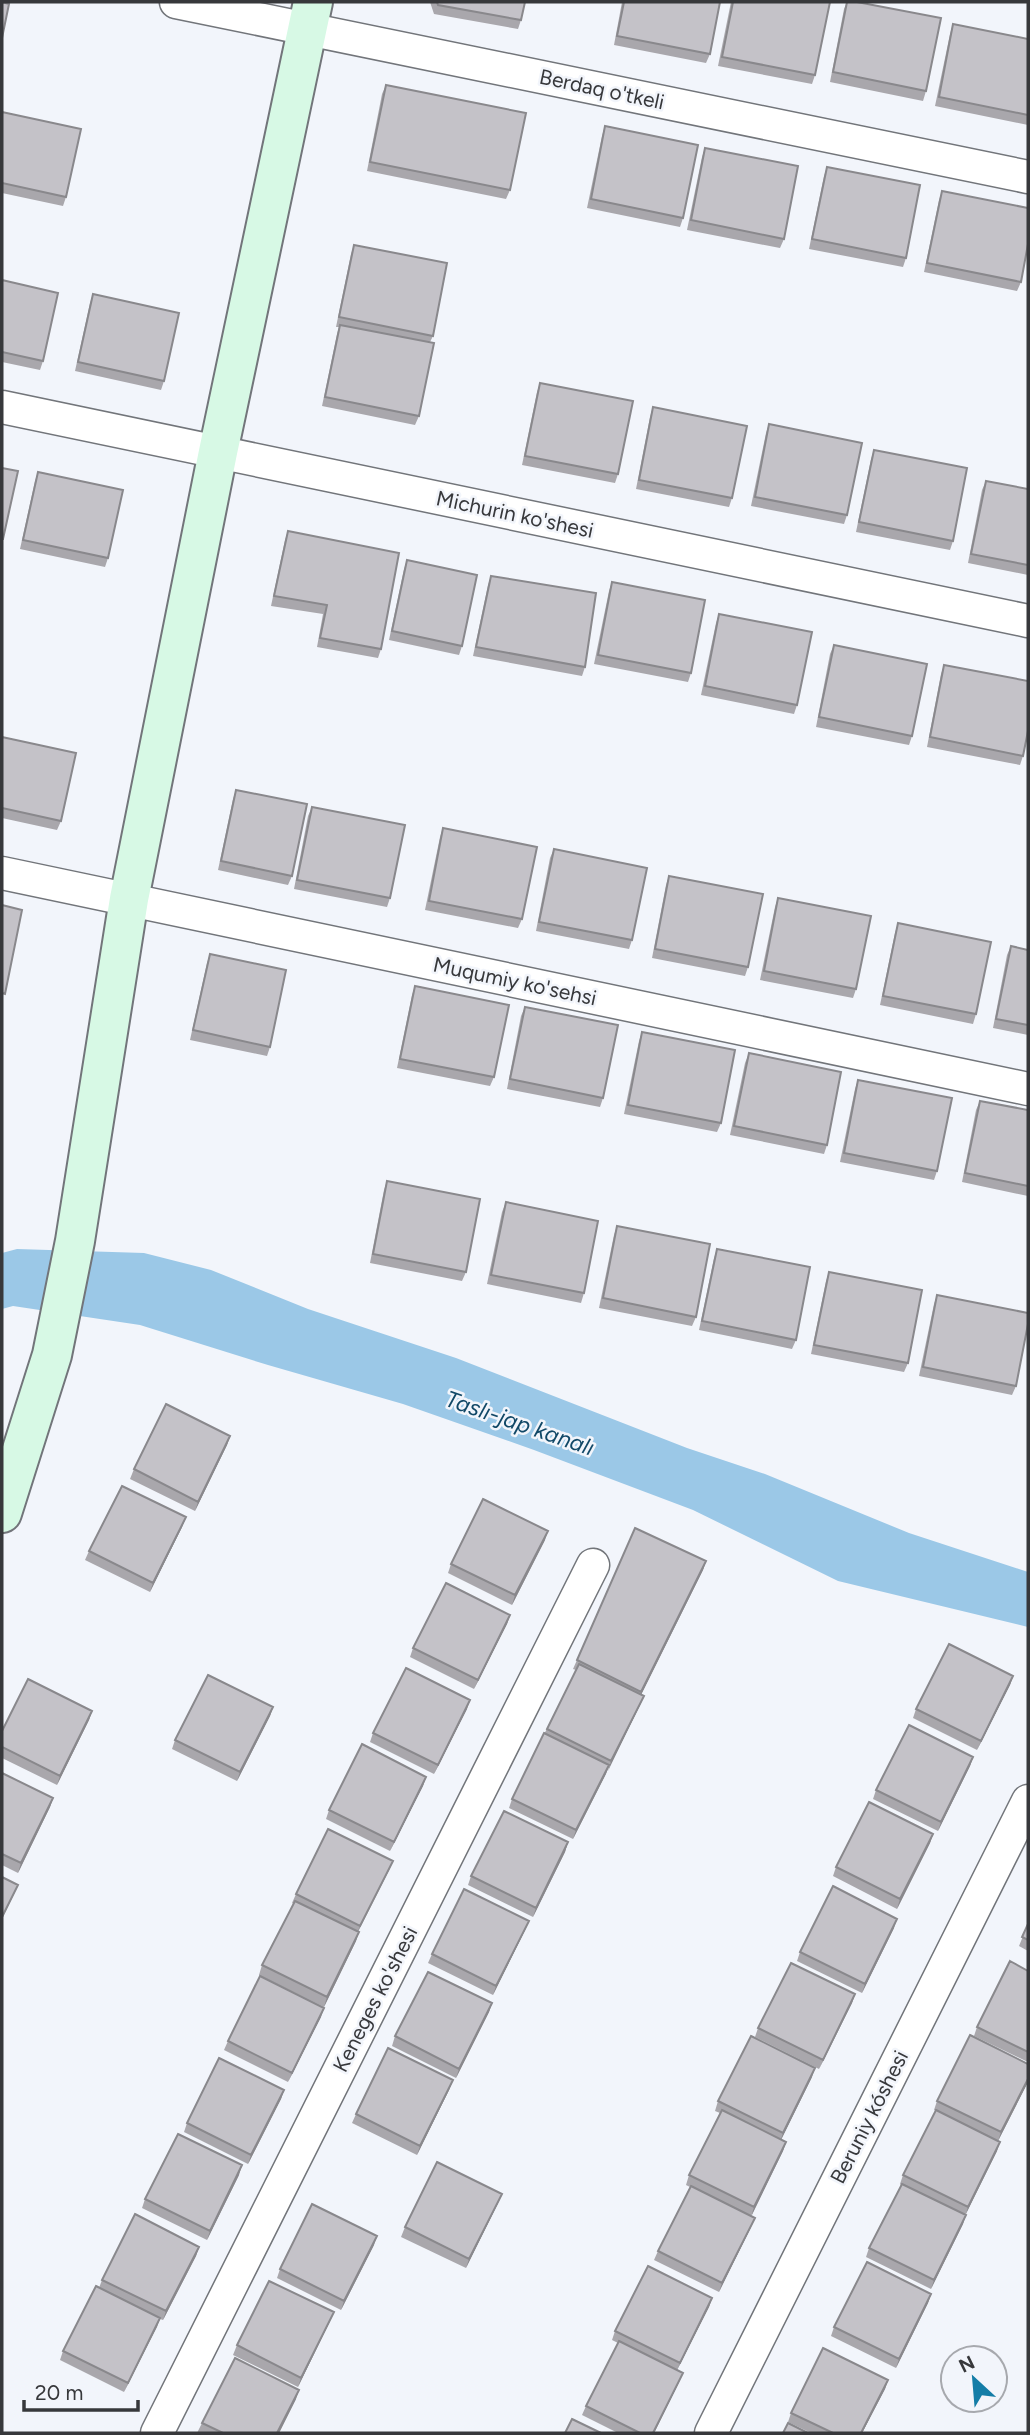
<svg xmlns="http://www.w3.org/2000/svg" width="1030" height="2435" font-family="Figtree,sans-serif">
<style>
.water{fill:#9bc8e7}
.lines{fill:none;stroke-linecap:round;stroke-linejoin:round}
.street-casing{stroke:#72757a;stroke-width:35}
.secondary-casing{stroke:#72757a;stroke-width:42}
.street{stroke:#fff;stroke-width:32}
.secondary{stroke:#d7f9e5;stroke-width:38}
.wall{fill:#a9a7ac}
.shaded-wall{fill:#89888c}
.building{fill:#c4c2c8;stroke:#89888c;stroke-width:2}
.labels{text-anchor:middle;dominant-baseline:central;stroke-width:5;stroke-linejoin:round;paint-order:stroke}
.street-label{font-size:21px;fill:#37383b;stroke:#f2f5fb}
.water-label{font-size:23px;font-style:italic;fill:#114867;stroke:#f2f5fb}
</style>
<rect width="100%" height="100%" fill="#f2f5fb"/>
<path class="water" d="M17,1249L144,1253L211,1270L308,1309L456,1358L687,1448L765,1474L909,1533L1028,1572V1627L838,1581L693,1510L534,1450L403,1404L268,1365L140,1325L13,1306L2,1309V1253Z"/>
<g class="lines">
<defs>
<path id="street" d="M176,2L1028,177
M2,407L1028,621
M2,873L1028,1089
M157,2433L593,1565
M711,2433L1028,1801"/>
<path id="secondary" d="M2,1513L52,1355L75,1241L129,899L218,452L313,2"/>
</defs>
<use href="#street" class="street-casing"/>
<use href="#secondary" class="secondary-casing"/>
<use href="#street" class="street"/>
<use href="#secondary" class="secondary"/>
</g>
<path class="wall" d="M430,2H525L521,20L518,29L434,14Z
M622,2H720L710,54L706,63L614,45Z
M731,2H830L815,75L812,84L718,66Z
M847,2L926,91L923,101L830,82L844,9Z
M953,24L1028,39V125L935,106L950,34Z
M386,85L510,190L506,199L367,171L382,94Z
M2,112L66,197L63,206L2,193Z
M605,126L683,218L680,227L587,208L602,136Z
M705,148L784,239L780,248L687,230L702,157Z
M827,167L906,258L903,267L809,249L824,176Z
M942,191L1021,282L1017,291L924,272L939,200Z
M354,245L433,336L430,342L419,416L415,425L322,406L337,334L339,327H336L351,254Z
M2,280L43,361L40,370L2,362Z
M93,294L164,381L161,390L75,371L90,303Z
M540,383L618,474L615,483L522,465L537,392Z
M653,407L732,498L729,507L636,489L650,417Z
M769,424L847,515L844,524L751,506L766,433Z
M874,450L953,541L950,550L856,532L871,459Z
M38,472L108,558L105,567L20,549L35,481Z
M986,481L1028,489V575L968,563L982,490Z
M288,531L381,649L378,658L317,647L323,614L271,606L285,540Z
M407,560L462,646L459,655L389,640L404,569Z
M491,576L585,667L582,676L473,656L488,585Z
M612,582L691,673L688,682L594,664L609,591Z
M719,614L797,705L794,714L701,695L716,623Z
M834,645L912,736L909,745L816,727L830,654Z
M944,665L1023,756L1020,765L927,747L941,674Z
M2,737L61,821L57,830L2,818Z
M236,790L292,876L288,885L218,870L233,799Z
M312,807L390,898L387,907L294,889L308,816Z
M443,828L522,919L518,928L425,910L440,837Z
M554,849L632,940L629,949L536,931L550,858Z
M669,876L748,967L745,976L652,958L666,885Z
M778,898L856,989L853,998L760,980L775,907Z
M898,923L976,1014L973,1024L880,1005L895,933Z
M1011,946L1028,950V1035L993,1028L1007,955Z
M210,954L270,1047L267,1056L190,1040L207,963Z
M415,986L494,1077L490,1086L397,1068L412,995Z
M525,1007L603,1098L600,1107L507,1089L521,1016Z
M642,1032L721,1123L717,1132L624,1114L639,1041Z
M749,1053L827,1145L824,1154L730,1135L745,1063Z
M858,1080L937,1171L934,1180L840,1162L855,1089Z
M980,1101L1028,1110V1196L962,1182L976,1110Z
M387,1181L466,1272L462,1281L370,1263L384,1190Z
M506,1202L584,1293L581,1303L487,1284L502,1212Z
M617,1226L696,1317L692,1326L599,1308L614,1235Z
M717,1249L796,1340L792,1349L699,1330L714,1258Z
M829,1272L908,1363L904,1372L811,1354L826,1281Z
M937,1295L1016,1386L1012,1395L919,1376L934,1304Z
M230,1436L227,1445L195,1511L130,1479L134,1469Z
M186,1517L182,1527L150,1592L85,1560L89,1551Z
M545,1540L512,1605L448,1573L451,1564Z
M706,1561L703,1570L641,1695L644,1696L640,1705L573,1839L509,1808L512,1799L576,1670L573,1669L577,1660Z
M510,1615L507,1624L474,1689L410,1657L413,1648Z
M1013,1676L1010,1685L977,1750L913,1718L916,1709Z
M273,1707L270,1716L237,1781L172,1749L175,1740Z
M467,1709L434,1774L370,1742L373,1733Z
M92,1711L89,1720L57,1785L2,1758V1731Z
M973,1757L970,1766L938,1831L873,1799L876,1790Z
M2,1773L53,1798L50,1807L18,1873L2,1865Z
M426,1777L423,1786L390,1851L326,1819L329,1810Z
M933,1834L930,1843L897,1909L833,1876L836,1867Z
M568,1842L565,1852L533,1917L468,1885L471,1876Z
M393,1861L389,1870L358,1932L356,1941L324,2007L259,1975L262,1965L294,1904L292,1903L296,1894Z
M529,1921L525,1930L493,1995L428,1963L432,1954Z
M1028,1924V1951L1019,1946Z
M894,1928L862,1993L797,1961L800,1952Z
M1028,1971V2062L974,2036L977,2027Z
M855,1994L852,2003L819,2069L755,2037L758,2028Z
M492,2003L489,2012L456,2078L392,2046L395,2036Z
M321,2017L288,2082L224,2050L228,2041Z
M1028,2064V2082L998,2141L997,2151L965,2215L963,2224L931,2289L866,2257L869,2248L901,2185L900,2184L903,2175L936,2111L934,2110L937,2101Z
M812,2077L781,2140L786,2142L783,2151L751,2216V2227L719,2292L654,2260L658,2251L690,2187L686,2185L689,2175L720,2113L715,2111L718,2101Z
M453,2080L449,2090L417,2155L352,2123L356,2114Z
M284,2090L281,2099L248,2164L184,2132L187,2123Z
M239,2175L207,2240L142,2208L145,2199Z
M502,2194L498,2203L466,2268L401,2237L405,2227Z
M374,2245L341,2310L277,2278L280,2269Z
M199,2247L196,2256L163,2320L160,2319L124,2392L60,2360L63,2351L99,2288L102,2280Z
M931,2294L928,2303L896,2368L831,2336L834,2327Z
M712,2298L709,2307L677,2370L683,2373L679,2382L654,2433H618L582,2415L586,2406L618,2343L612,2340L615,2331Z
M330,2321L298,2387L233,2355L237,2345Z
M888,2380L885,2389L862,2433H811L788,2422L791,2413Z
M296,2399L279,2433H197L202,2423Z"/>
<path class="shaded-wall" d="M230,1436L227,1445L195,1511L198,1502Z
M186,1517L182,1527L150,1592L153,1583Z
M548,1531L545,1540L512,1605L515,1595Z
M706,1561L703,1570L638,1701L641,1692Z
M510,1615L507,1624L474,1689L478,1680Z
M1013,1676L1010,1685L977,1750L981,1741Z
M644,1696L640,1705L608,1771L611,1761Z
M470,1700L467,1709L434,1774L438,1765Z
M273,1707L270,1716L237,1781L240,1772Z
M92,1711L89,1720L57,1785L60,1776Z
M973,1757L970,1766L938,1831L941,1822Z
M609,1765L606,1774L573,1839L576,1830Z
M426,1777L423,1786L390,1851L394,1842Z
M53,1798L50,1807L18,1873L21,1863Z
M933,1834L930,1843L897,1909L900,1899Z
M568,1842L565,1852L533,1917L536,1908Z
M393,1861L389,1870L356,1935L360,1926Z
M18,1885L14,1894L2,1919V1917Z
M897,1919L894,1928L862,1993L865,1984Z
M529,1921L525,1930L493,1995L496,1986Z
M359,1932L356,1941L324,2007L327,1997Z
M855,1994L852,2003L819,2069L823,2060Z
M492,2003L489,2012L456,2078L459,2069Z
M324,2008L321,2017L288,2082L292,2073Z
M815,2068L812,2077L780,2142L783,2133Z
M1028,2079V2082L998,2141L1001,2132Z
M453,2080L449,2090L417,2155L420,2146Z
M284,2090L281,2099L248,2164L251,2155Z
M786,2142L783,2151L751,2217L754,2207Z
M1000,2142L997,2151L965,2216L968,2207Z
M242,2165L239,2175L207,2240L210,2231Z
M502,2194L498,2203L466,2268L469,2259Z
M966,2215L963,2224L931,2289L934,2280Z
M755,2218L751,2227L719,2292L722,2283Z
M377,2236L374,2245L341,2310L344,2301Z
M199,2247L196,2256L163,2320L166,2311Z
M931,2294L928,2303L896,2368L899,2359Z
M712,2298L709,2307L676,2372L680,2363Z
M334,2312L330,2321L298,2387L301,2378Z
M160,2318L157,2327L124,2392L128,2383Z
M683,2373L679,2382L654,2433H653Z
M888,2380L885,2389L862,2433H861Z
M299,2390L296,2399L279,2433H277Z"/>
<path class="building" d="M2,2L9,4L2,38Z
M437,2H525L521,20L438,5Z
M624,2H720L710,54L617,36Z
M733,2H830L815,75L722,57Z
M847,2H857L941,18L926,91L833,72Z
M953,24L1028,39V115L939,97Z
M386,85L526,113L510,190L370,162Z
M2,112L81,129L66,197L2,183Z
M605,126L698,145L683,218L591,199Z
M705,148L798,166L784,239L691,220Z
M827,167L920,185L906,258L812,239Z
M942,191L1028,208V244L1021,282L927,263Z
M354,245L447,263L433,336L339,317Z
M2,280L58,293L43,361L2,352Z
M93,294L179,313L164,381L78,362Z
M340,325L434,343L419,416L325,397Z
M540,383L633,401L618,474L525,456Z
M653,407L747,426L732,498L639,480Z
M769,424L862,443L847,515L755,497Z
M874,450L967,468L953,541L859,522Z
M2,468L18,471L3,539H2Z
M38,472L123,490L108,558L23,540Z
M986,481L1028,489V565L971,554Z
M288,531L399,553L381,649L320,638L327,605L274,596Z
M407,560L477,575L462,646L392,631Z
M491,576L596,593L585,667L476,647Z
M612,582L705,600L691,673L598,655Z
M719,614L812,632L797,705L705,686Z
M834,645L927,664L912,736L819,717Z
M944,665L1028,681V731L1023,756L930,737Z
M2,737L76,753L61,821L2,808Z
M236,790L307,804L292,876L221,861Z
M312,807L405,825L390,898L297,880Z
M443,828L537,847L522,919L429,901Z
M554,849L647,868L632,940L539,922Z
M669,876L763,894L748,967L655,949Z
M778,898L871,916L856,989L764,971Z
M2,905L22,910L5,994L2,993Z
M898,923L991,942L976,1014L883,996Z
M1011,946L1028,950V1025L996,1019Z
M210,954L286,970L270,1047L193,1030Z
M415,986L509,1005L494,1077L400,1059Z
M525,1007L618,1025L603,1098L510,1079Z
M642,1032L735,1050L721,1123L628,1105Z
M749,1053L841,1072L827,1145L734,1126Z
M858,1080L952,1098L937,1171L844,1153Z
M980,1101L1028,1110V1186L965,1173Z
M387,1181L480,1199L466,1272L373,1254Z
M506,1202L598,1221L584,1293L491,1275Z
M617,1226L710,1244L696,1317L603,1298Z
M717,1249L810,1267L796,1340L702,1321Z
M829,1272L922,1290L908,1363L814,1345Z
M937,1295L1028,1313V1324L1016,1386L923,1367Z
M166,1404L230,1436L198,1502L134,1469Z
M122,1486L186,1517L153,1583L89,1551Z
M483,1499L548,1531L515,1595L451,1564Z
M635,1528L706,1561L641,1692L577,1660Z
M446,1583L510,1615L478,1680L413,1648Z
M949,1644L1013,1676L981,1741L916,1709Z
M579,1664L644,1696L611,1761L547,1729Z
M406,1668L470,1700L438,1765L373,1733Z
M208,1675L273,1707L240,1772L175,1740Z
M28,1679L92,1711L60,1776L2,1747V1731Z
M909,1725L973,1757L941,1822L876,1790Z
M544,1733L609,1765L576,1830L512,1799Z
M362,1744L426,1777L394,1842L329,1810Z
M2,1773L53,1798L21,1863L2,1854Z
M869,1802L933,1834L900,1899L836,1867Z
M504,1811L568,1842L536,1908L471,1876Z
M328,1829L393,1861L360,1926L296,1894Z
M2,1877L18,1885L2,1917Z
M833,1886L897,1919L865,1984L800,1952Z
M464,1889L529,1921L496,1986L432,1954Z
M295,1901L359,1932L327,1997L262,1965Z
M1028,1924V1940L1022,1937Z
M1010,1961L1028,1971V2052L977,2027Z
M791,1963L855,1994L823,2060L758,2028Z
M428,1972L492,2003L459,2069L395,2036Z
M260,1976L324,2008L292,2073L228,2041Z
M970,2035L1028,2064V2079L1001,2132L937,2101Z
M751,2036L815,2068L783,2133L718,2101Z
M388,2048L453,2080L420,2146L356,2114Z
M219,2058L284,2090L251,2155L187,2123Z
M722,2110L786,2142L754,2207L689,2175Z
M936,2110L1000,2142L968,2207L903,2175Z
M178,2134L242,2165L210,2231L145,2199Z
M437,2162L502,2194L469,2259L405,2227Z
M902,2184L966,2215L934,2280L869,2248Z
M691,2186L755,2218L722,2283L658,2251Z
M312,2204L377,2236L344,2301L280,2269Z
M135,2214L199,2247L166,2311L102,2280Z
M867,2262L931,2294L899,2359L834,2327Z
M648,2266L712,2298L680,2363L615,2331Z
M269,2281L334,2312L301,2378L237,2345Z
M96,2286L160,2318L128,2383L63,2351Z
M619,2341L683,2373L653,2433H640L586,2406Z
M823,2348L888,2380L861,2433H833L791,2413Z
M235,2358L299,2390L277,2433H223L202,2423Z
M572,2419L601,2433H565Z
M788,2423L808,2433H783Z"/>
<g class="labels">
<g class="street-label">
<text transform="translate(602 89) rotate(12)">Berdaq o'tkeli</text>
<text transform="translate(515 514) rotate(12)">Michurin ko'shesi</text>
<text transform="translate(515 981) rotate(12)">Muqumiy ko'sehsi</text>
<text transform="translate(375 1999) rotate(-63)">Keneges ko'shesi</text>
<text transform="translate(869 2117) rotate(-63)">Beruniy kóshesi</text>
</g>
<g class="water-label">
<text transform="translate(520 1423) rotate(19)">Taslı-jap kanalı</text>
</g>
</g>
<rect width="1030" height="2435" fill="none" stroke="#37383b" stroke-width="7"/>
<g transform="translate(974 2379) rotate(334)"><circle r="33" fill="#f2f5fb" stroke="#a7a9ae" stroke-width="2"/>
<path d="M0-5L12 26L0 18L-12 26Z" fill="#147da7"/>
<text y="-10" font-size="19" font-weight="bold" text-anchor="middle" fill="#37383b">N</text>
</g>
<path d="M24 2400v10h114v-10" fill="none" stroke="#37383b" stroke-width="3.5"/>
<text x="35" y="2400" font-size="21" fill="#37383b" stroke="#f2f5fb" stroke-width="5" paint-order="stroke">20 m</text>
</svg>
